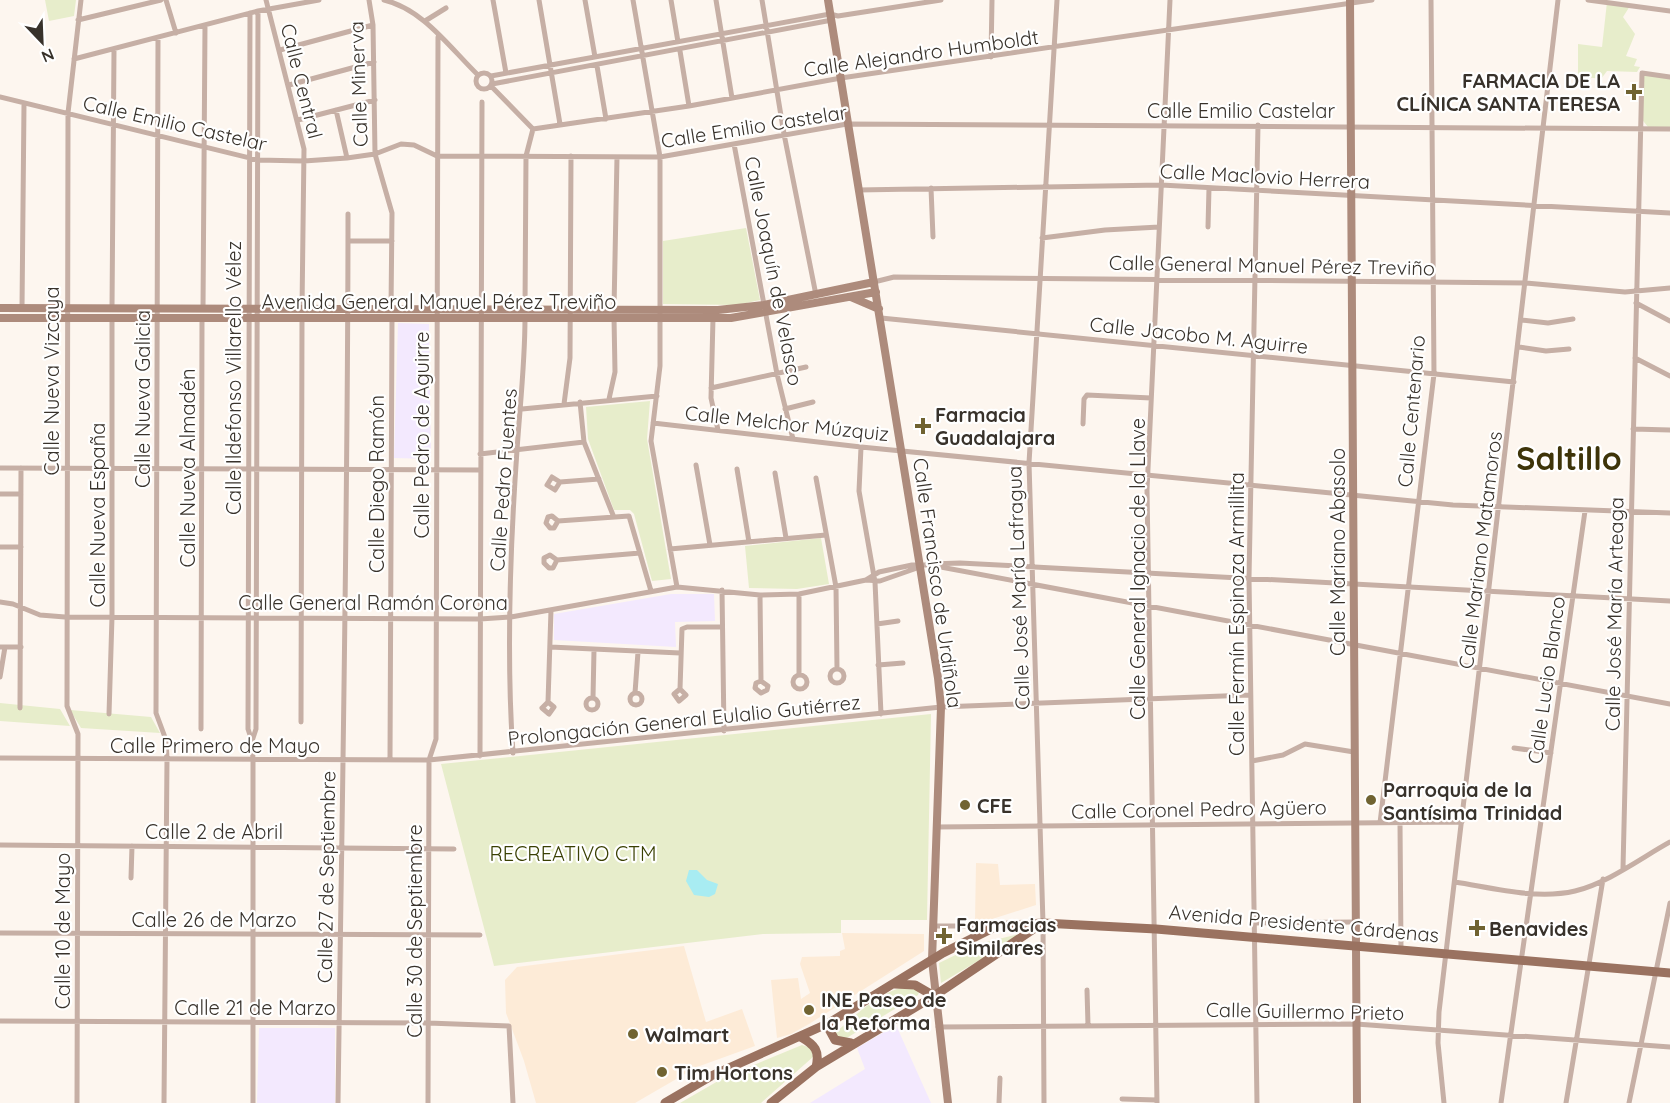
<svg xmlns="http://www.w3.org/2000/svg" width="1670" height="1103" font-family="Quicksand,sans-serif">
<style>
.built{fill:#fdebd7}
.education{fill:#f3e9fe}
.green{fill:#e7edcb}
.water{fill:#a8ecf2}
.lines{fill:none;stroke-linecap:round;stroke-linejoin:round}
.street{stroke:#c6afa5;stroke-width:5}
.secondary{stroke:#ad8b7c;stroke-width:8}
.primary{stroke:#9a7260;stroke-width:9}
.poi-dot{fill:#706331;stroke:#fff;stroke-width:2}
.labels{text-anchor:middle;dominant-baseline:central;stroke-width:4.5;stroke-linejoin:round;paint-order:stroke}
.street-label{font-size:20px;fill:#38322b;stroke:#fff}
.poi-label{font-size:20px;font-weight:bold;fill:#38322b;stroke:#fff;text-anchor:start}
.park-label{font-size:20px;fill:#3a4003;stroke:#fff}
.town-label{font-size:32px;font-weight:bold;fill:#3e3409;stroke:#fff}
</style>
<rect width="100%" height="100%" fill="#fdf6ef"/>
<path class="built" d="M976,863L998,864L1000,885L1035,884L1036,905L986,921H975Z
M842,933L924,934V951L809,1024L791,1034L777,1038L771,980L798,978L801,999L810,993L800,964L802,957L840,956V951L845,949Z
M684,946L706,1022L742,1009L755,1046L697,1067L635,1103H536L524,1061L506,1013L505,980L517,967Z"/>
<path class="education" d="M398,323L429,324L431,459L394,458Z
M671,594H714L715,621L675,622L676,647L554,640V614Z
M896,1025L931,1103H810L865,1069L857,1048Z
M259,1028H335V1103H257Z"/>
<path class="green" d="M45,0H76L74,16L49,21Z
M1607,2L1630,6L1623,17L1635,34L1626,56L1637,59L1634,66L1640,67L1637,72L1607,71L1601,79L1578,76V44L1602,47Z
M1642,73L1670,77V128L1648,127L1640,117Z
M746,228L760,300L737,305L663,304V241Z
M650,401L647,439L671,579L652,581L634,514L630,510H614L588,439L586,407Z
M821,538L829,584L797,589L749,588L745,546Z
M0,703L60,709L70,726L0,721Z
M70,710L151,717L160,733L81,728Z
M931,714L927,920H841V933L763,934L494,966L441,764Z
M1027,932L941,983L939,963L978,944Z
M912,986L919,992L918,995L840,1042L835,1033C856,1015 884,987 912,986Z
M802,1045L811,1048L813,1057L761,1103H680L725,1077Z"/>
<path class="water" d="M689,870H697L707,880L718,884L715,894L709,897L694,895L686,881Z"/>
<g class="lines">
<path class="street" d="M166,0L176,33
M266,0L304,149L302,309
M369,0L373,25L375,154L392,213L391,309
M384,0C423,9 450,48 478,75
M493,0L506,73
M539,0L560,124
M585,0L595,57
M633,0L660,157V366L651,441L677,587
M671,0L678,42
M716,0L732,98
M762,0L784,134L816,295
M1588,0L1670,11
M250,13L248,729L252,741L253,760V1103
M78,20L161,0
M425,21L446,8
M158,38L156,713L166,740L167,759L164,1103
M280,50L373,25
M680,51L689,106
M991,57L992,0
M74,59L258,11L319,0
M597,66L606,119
M476 81a8 8 0 1 1 16 0a8 8 0 1 1-16 0Z
M491,76L830,14L838,16L941,0
M492,84L832,20
M289,85L374,62
M491,86L533,129
M0,97L258,160L304,161L347,158L375,154L401,144L414,145L437,156L660,157L847,124L1670,129
M336,110L347,158
M298,120L375,100
M533,129L689,106L841,78L1372,0
M734,144L777,374L793,439
M931,188L933,237
M858,190L1161,185L1670,213
M1208,227L1209,188
M1042,238L1105,230L1159,227
M348,241H392
M874,282L894,277L1526,283L1625,292L1670,288
M1636,303L1670,321
M525,308L526,156L533,129
M22,309L24,104
M112,309L114,50
M203,309L205,25
M614,309L617,157
M713,318L711,398L718,430
M881,318L1514,382
M1521,320L1548,323L1573,319
M1519,347L1546,351L1569,349
M1635,358L1670,376
M711,388L806,367
M609,399L615,372L614,317
M580,402L584,442L613,515
M564,404L570,358L571,156
M522,409L657,396
M785,409L813,402
M653,423L861,447L1453,505L1670,513
M1083,424L1084,399L1087,395L1151,398
M1633,429L1670,430
M861,447L859,491L875,582L881,714
M480,454L584,442
M696,465L710,545
M0,468L480,470
M737,469L749,542
M775,473L786,538
M816,478L836,587L837,669
M560,482L555,490L547,485L552,477L560,482L599,479
M0,494H21
M558,521L554,528H550L546,523L548,517L552,516L558,521L629,516L651,591
M0,547H21
M670,549L826,535
M557,560L553,568H549L544,563V558L550,555L557,560L640,553
M931,564L960,563L1670,601
M866,580L880,581L920,567
M722,590L724,731
M799,594V675
M760,595L761,681L756,683L755,688L761,693L767,690L768,686L761,681
M0,602L13,604L40,615L65,617L480,619L511,617L677,587L760,595L799,594L866,580L879,572L912,565H930L1670,704
M877,624L898,621
M0,647H21
M550,647L680,653
M878,665L903,663
M830 676a7 7 0 1 1 14 0a7 7 0 1 1-14 0Z
M793 682a7 7 0 1 1 14 0a7 7 0 1 1-14 0Z
M0,677L5,647
M680,689L686,695L679,701L674,694L680,689L682,629L687,627H721
M630 699a6 6 0 1 1 12 0a6 6 0 1 1-12 0Z
M635,693L638,652
M586 704a6 6 0 1 1 12 0a6 6 0 1 1-12 0Z
M593,698L594,650
M548,702L554,707L549,714L542,708L548,702L551,610
M20,708L21,468
M109,714L112,617V317
M301,722L302,317
M201,729L202,317
M252,741L256,729L258,11
M1514,748L1551,753
M513,753C506,653 510,550 517,450C520,406 525,362 525,318
M480,756L482,102
M0,758L429,760L941,707L1249,695
M390,759L392,317
M1252,761L1283,755L1305,744L1354,752
M1380,823L1434,374L1431,0
M1400,823L1401,949
M936,827L1462,822
M0,845L454,849
M1623,868L1642,73L1670,77
M131,878L132,846
M1455,882C1493,888 1537,900 1575,891C1608,883 1641,858 1670,842
M1256,923L1355,922
M934,926H992
M0,933L480,935
M1087,990L1088,1025
M0,1021L428,1023L509,1026L513,1103
M938,1027L1356,1024L1670,1047
M1122,1099L1157,1100
M77,1103L78,734L67,706L68,113L81,0
M338,1103C342,806 348,510 348,214
M428,1103L429,760L436,739L438,37
M999,1103L1000,1078
M1044,1103L1043,923L1029,463L1057,0
M1157,1103L1147,490L1170,0
M1257,1103L1249,578L1258,125
M1444,1103L1438,1043L1439,1012L1558,0
M1501,1103L1585,511
M1566,1103L1603,879
M1629,1103L1670,903"/>
<path class="secondary" d="M828,0L938,678L941,707L932,960L948,1103
M1350,0L1357,1103
M851,297L879,309
M0,308L718,310L764,305L874,282
M0,318H731L876,292"/>
<path class="primary" d="M895,984L915,985L934,996
M829,1023V1029L835,1040L851,1043
M801,1037C815,1045 820,1051 816,1067
M665,1103L711,1076L829,1023L943,953L997,926L1043,923L1156,929L1670,973
M771,1103L816,1067L934,996L1041,924"/>
</g>
<g class="poi-dot">
<path d="M1631 83h6v6h6v6h-6v6h-6v-6h-6v-6h6z"/>
<path d="M920 417h6v6h6v6h-6v6h-6v-6h-6v-6h6z"/>
<circle cx="1371" cy="800" r="6"/>
<circle cx="965" cy="805" r="6"/>
<path d="M1474 919h6v6h6v6h-6v6h-6v-6h-6v-6h6z"/>
<path d="M941 927h6v6h6v6h-6v6h-6v-6h-6v-6h6z"/>
<circle cx="809" cy="1010" r="6"/>
<circle cx="633" cy="1034" r="6"/>
<circle cx="662" cy="1072" r="6"/>
</g>
<g class="labels">
<g class="street-label">
<text transform="translate(921 53) rotate(-8)">Calle Alejandro Humboldt</text>
<text transform="translate(302 81) rotate(76)">Calle Central</text>
<text transform="translate(358 84) rotate(-92)">Calle Minerva</text>
<text x="1241" y="110">Calle Emilio Castelar</text>
<text transform="translate(175 123) rotate(13)">Calle Emilio Castelar</text>
<text transform="translate(754 126) rotate(-9)">Calle Emilio Castelar</text>
<text transform="translate(1265 176) rotate(3)">Calle Maclovio Herrera</text>
<text transform="translate(1272 265) rotate(1)">Calle General Manuel Pérez Treviño</text>
<text transform="translate(774 271) rotate(79)">Calle Joaquín de Velasco</text>
<text x="439" y="301">Avenida General Manuel Pérez Treviño</text>
<text transform="translate(1199 335) rotate(6)">Calle Jacobo M. Aguirre</text>
<text transform="translate(233 378) rotate(-90)">Calle Ildefonso Villarello Vélez</text>
<text transform="translate(51 381) rotate(-90)">Calle Nueva Vizcaya</text>
<text transform="translate(142 399) rotate(-90)">Calle Nueva Galicia</text>
<text transform="translate(1411 411) rotate(-85)">Calle Centenario</text>
<text transform="translate(787 423) rotate(6)">Calle Melchor Múzquiz</text>
<text transform="translate(421 435) rotate(-90)">Calle Pedro de Aguirre</text>
<text transform="translate(187 468) rotate(-90)">Calle Nueva Almadén</text>
<text transform="translate(503 480) rotate(-86)">Calle Pedro Fuentes</text>
<text transform="translate(376 484) rotate(-90)">Calle Diego Ramón</text>
<text transform="translate(97 515) rotate(-90)">Calle Nueva España</text>
<text transform="translate(1480 550) rotate(-83)">Calle Mariano Matamoros</text>
<text transform="translate(1337 552) rotate(-90)">Calle Mariano Abasolo</text>
<text transform="translate(1137 569) rotate(-90)">Calle General Ignacio de la Llave</text>
<text transform="translate(938 583) rotate(82)">Calle Francisco de Urdiñola</text>
<text transform="translate(1018 588) rotate(-92)">Calle José María Lafragua</text>
<text x="373" y="602">Calle General Ramón Corona</text>
<text transform="translate(1236 614) rotate(-90)">Calle Fermín Espinoza Armillita</text>
<text transform="translate(1614 614) rotate(-89)">Calle José María Arteaga</text>
<text transform="translate(1546 680) rotate(-82)">Calle Lucio Blanco</text>
<text transform="translate(684 720) rotate(-6)">Prolongación General Eulalio Gutiérrez</text>
<text x="215" y="745">Calle Primero de Mayo</text>
<text transform="translate(1199 809) rotate(-1)">Calle Coronel Pedro Agüero</text>
<text x="214" y="831">Calle 2 de Abril</text>
<text transform="translate(326 877) rotate(-89)">Calle 27 de Septiembre</text>
<text x="214" y="919">Calle 26 de Marzo</text>
<text transform="translate(1304 923) rotate(5)">Avenida Presidente Cárdenas</text>
<text transform="translate(62 931) rotate(-90)">Calle 10 de Mayo</text>
<text transform="translate(414 931) rotate(-90)">Calle 30 de Septiembre</text>
<text x="255" y="1007">Calle 21 de Marzo</text>
<text transform="translate(1305 1011) rotate(1)">Calle Guillermo Prieto</text>
</g>
<g class="poi-label">
<text x="1620" y="80" text-anchor="end">FARMACIA DE LA<tspan x="1620" dy="23">CLÍNICA SANTA TERESA</tspan></text>
<text x="935" y="414">Farmacia<tspan x="935" dy="23">Guadalajara</tspan></text>
<text x="1383" y="789">Parroquia de la<tspan x="1383" dy="23">Santísima Trinidad</tspan></text>
<text x="977" y="805">CFE</text>
<text x="956" y="924">Farmacias<tspan x="956" dy="23">Similares</tspan></text>
<text x="1489" y="928">Benavides</text>
<text x="821" y="999">INE Paseo de<tspan x="821" dy="23">la Reforma</tspan></text>
<text x="645" y="1034">Walmart</text>
<text x="674" y="1072">Tim Hortons</text>
</g>
<g class="park-label">
<text x="573" y="853">RECREATIVO CTM</text>
</g>
<g class="town-label">
<text x="1569" y="458">Saltillo</text>
</g>
</g>
<g transform="translate(42 42) rotate(157)" stroke="#ffffff" stroke-width="4.5" paint-order="stroke">
<path d="M0-4.5L10 22L0 15L-10 22Z" fill="#38322b"/>
<text y="-9" font-size="16" font-weight="bold" text-anchor="middle" fill="#38322b">N</text>
</g>
</svg>
